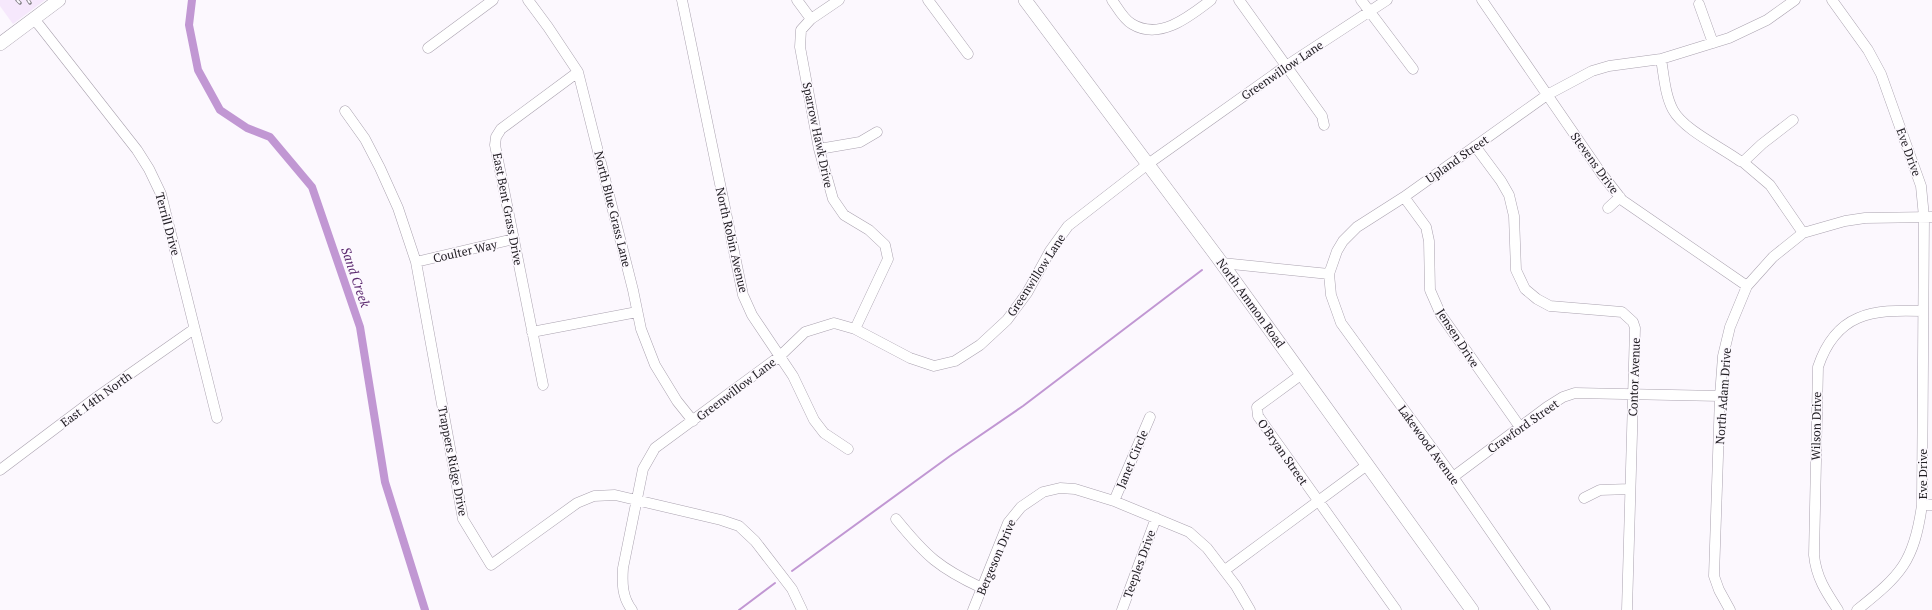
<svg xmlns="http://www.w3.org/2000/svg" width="1932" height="610" font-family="'PT Serif',serif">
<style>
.built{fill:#f6e8fc}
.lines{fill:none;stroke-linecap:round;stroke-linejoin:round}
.stream{stroke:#c197d3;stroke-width:2}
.canal{stroke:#c197d3;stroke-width:8}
.minor-casing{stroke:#aaa2af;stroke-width:11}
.major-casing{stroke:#aaa2af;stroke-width:14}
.minor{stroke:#fff;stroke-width:10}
.major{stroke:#fff;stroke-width:13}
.rail-casing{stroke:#848186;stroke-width:3.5}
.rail{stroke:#fcf8fe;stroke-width:2;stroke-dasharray:6;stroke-linecap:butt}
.labels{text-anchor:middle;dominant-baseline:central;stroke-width:3;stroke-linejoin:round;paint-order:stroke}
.street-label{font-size:12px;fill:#232025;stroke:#fcf8fe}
.water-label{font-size:13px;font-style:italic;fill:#5a276e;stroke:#fcf8fe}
</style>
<rect width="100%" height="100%" fill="#fcf8fe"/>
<path class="built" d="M0,0H45L13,24L0,6Z"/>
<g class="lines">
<path class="stream" d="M792,571L950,456L1023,406L1202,270
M739,610L775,583"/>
<path class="canal" d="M192,0L189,25L198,70L220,110L247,128L270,137L312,187L360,327L385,482L425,610"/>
<defs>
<path id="minor" d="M528,0L548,27L578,72L633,290L641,329L655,365L677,401L693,421
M682,0L743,295L752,315L793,376L814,420L824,433L848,449
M797,0L811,19
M839,0L811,19L801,30L800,47L819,149L833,199L844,215L869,230L885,245L888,259L855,329
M928,0L968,54
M1112,0C1117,7 1124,20 1132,24C1160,41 1190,16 1211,0
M1239,0L1322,116L1324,125
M1361,0L1413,69
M1482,0L1601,173L1622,200L1747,286
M1832,0L1868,50L1881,74L1921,186L1924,217L1922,505C1914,562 1901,575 1857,610
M1699,4L1713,43
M33,19L39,25L137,150L149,169L161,194L217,418
M428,48L493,0
M1661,59C1664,76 1665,95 1673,110C1684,130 1721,147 1740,161L1743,162L1762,144L1793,120
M345,111L365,139L380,168L398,208L416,262L463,519L491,565L577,503L594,496L615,495L721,520L739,526L755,541L792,589L802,610
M1475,146L1501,181L1509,195L1514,216L1516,270L1525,289L1537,299L1550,306L1622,312L1633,322L1635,328L1627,610
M819,149L860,142L877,132
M1743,162L1770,185L1803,233
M1404,197L1426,227L1429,241L1430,290L1441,315L1520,427
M1608,208L1620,197
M416,262L514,239
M1222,263L1329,274
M532,332L637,312
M1302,374L1257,407L1258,416L1396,610
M543,385L495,145L496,137L501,129L578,72
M0,470L97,397L194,329
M1453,477L1547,407L1563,397L1575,393L1720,396
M1584,498L1600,490L1630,489
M1114,501L1150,417
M1922,505H1932
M896,519C926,556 939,568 982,588
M1225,570L1367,465
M632,610C622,597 622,583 623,568L643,469L655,448L780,356L805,332L834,323L855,329L910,358L934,366L955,361L980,345L1007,320L1027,293L1050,251L1068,226L1148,164L1286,66L1387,0
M973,610L1008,523L1021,507L1043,492L1060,488L1075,489L1114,501L1189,532L1207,548L1236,586L1250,610
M1122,610L1156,518
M1545,610L1453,477L1341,323L1331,295L1329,274L1337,251L1343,241L1357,227L1404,197L1547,95L1592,71L1609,66L1661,59L1729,38L1767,20L1795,0
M1730,610L1719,590L1714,576L1720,396L1723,356L1730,327L1747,286L1773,257L1803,233L1845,221L1865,218L1932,217
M1838,610C1826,592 1816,577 1814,555L1818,367C1836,313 1872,309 1923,311"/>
<path id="major" d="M1025,0L1218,258L1472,610
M0,44L59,0"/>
</defs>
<use href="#minor" class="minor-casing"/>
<use href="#major" class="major-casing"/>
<use href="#minor" class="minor"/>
<use href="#major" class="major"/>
<defs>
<path id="rail" d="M17,0L20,3
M28,0L30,3"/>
</defs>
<use href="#rail" class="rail-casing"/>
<use href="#rail" class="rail"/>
</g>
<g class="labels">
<g class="street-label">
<text transform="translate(1282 70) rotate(-34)">Greenwillow Lane</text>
<text transform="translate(818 135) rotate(78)">Sparrow Hawk Drive</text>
<text transform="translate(1909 152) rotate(70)">Eve Drive</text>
<text transform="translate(1457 159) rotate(-35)">Upland Street</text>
<text transform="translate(1595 163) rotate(54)">Stevens Drive</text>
<text transform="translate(508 209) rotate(79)">East Bent Grass Drive</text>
<text transform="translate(613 209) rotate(76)">North Blue Grass Lane</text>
<text transform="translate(168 224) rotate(75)">Terrill Drive</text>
<text transform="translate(732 240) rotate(77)">North Robin Avenue</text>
<text transform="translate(465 251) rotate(-13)">Coulter Way</text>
<text transform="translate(1036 275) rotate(-57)">Greenwillow Lane</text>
<text transform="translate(1251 303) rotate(54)">North Ammon Road</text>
<text transform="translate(1458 338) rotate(57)">Jensen Drive</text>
<text transform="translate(1634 377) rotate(-88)">Contor Avenue</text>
<text transform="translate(736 389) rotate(-37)">Greenwillow Lane</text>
<text transform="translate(1723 396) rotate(-86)">North Adam Drive</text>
<text transform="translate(96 399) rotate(-36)">East 14th North</text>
<text transform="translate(1523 426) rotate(-35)">Crawford Street</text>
<text transform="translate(1816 426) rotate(-89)">Wilson Drive</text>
<text transform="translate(1429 445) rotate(54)">Lakewood Avenue</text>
<text transform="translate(1283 452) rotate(55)">O'Bryan Street</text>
<text transform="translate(1132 459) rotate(-67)">Janet Circle</text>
<text transform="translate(453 461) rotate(79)">Trappers Ridge Drive</text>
<text transform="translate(1922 474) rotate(-90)">Eve Drive</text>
<text transform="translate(996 557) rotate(-67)">Bergeson Drive</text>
<text transform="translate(1139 564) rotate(-70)">Teeples Drive</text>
</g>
<g class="water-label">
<text transform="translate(356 277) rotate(71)">Sand Creek</text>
</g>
</g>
</svg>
